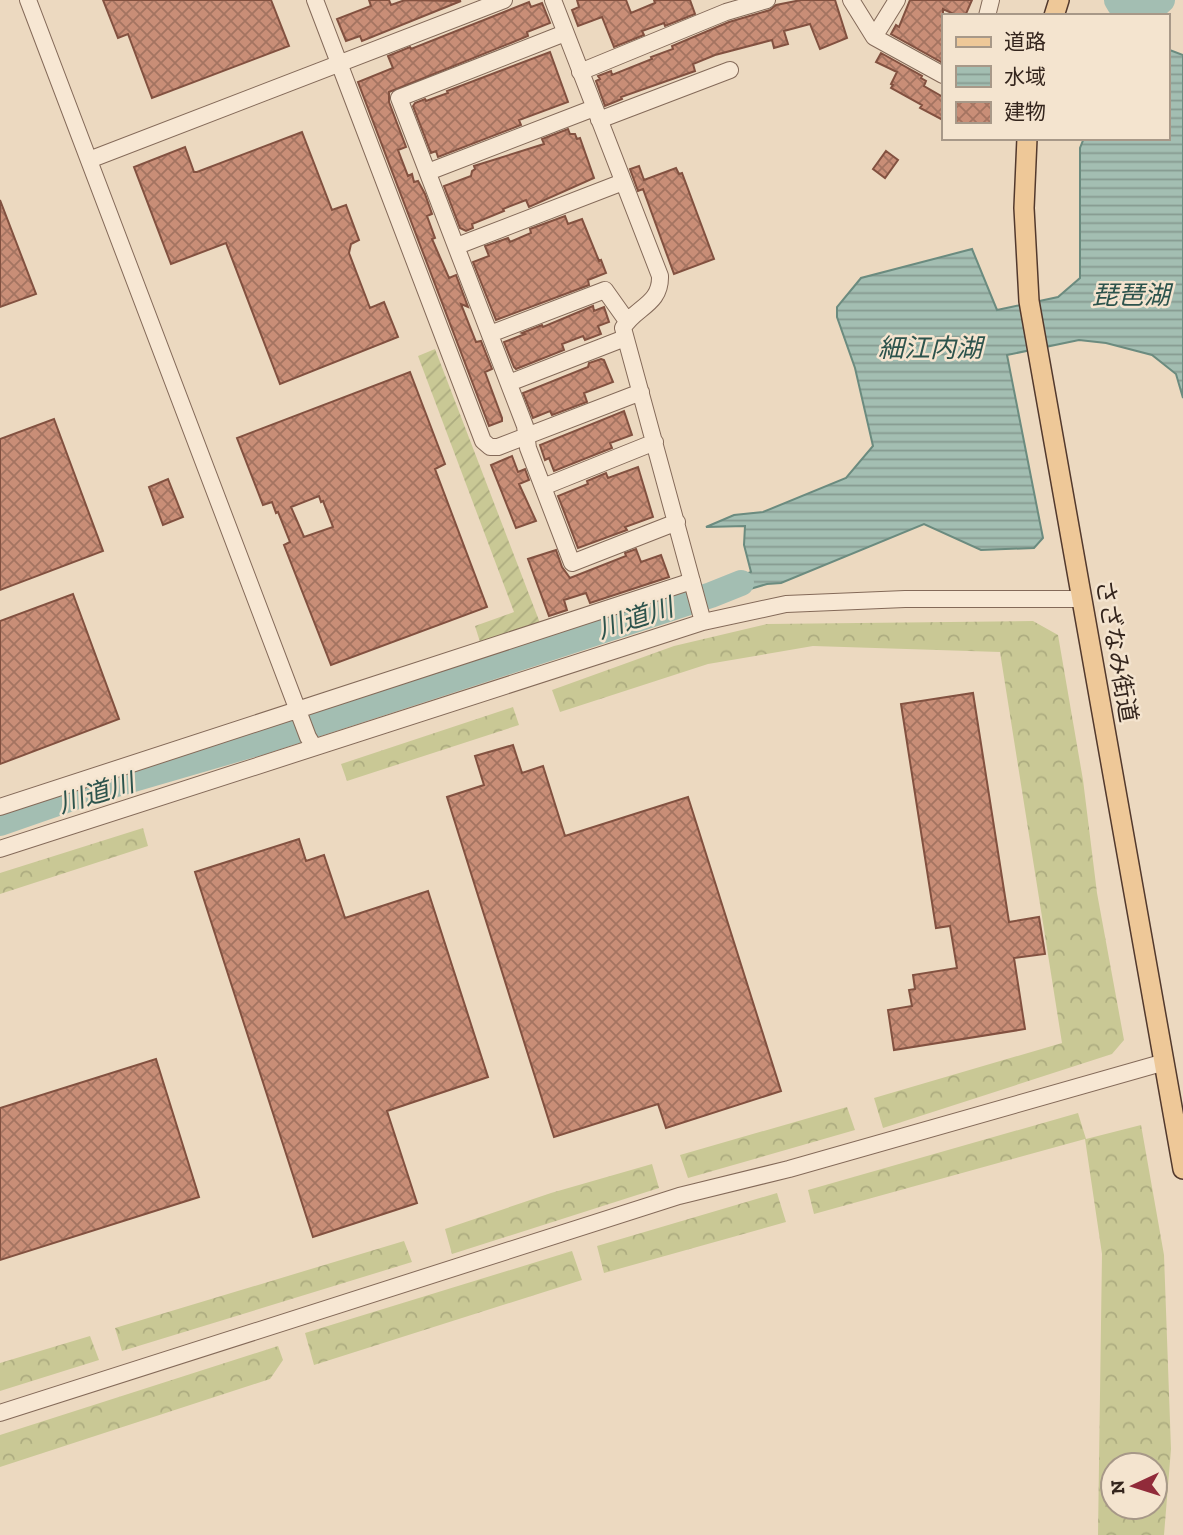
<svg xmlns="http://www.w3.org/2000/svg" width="1183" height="1535" font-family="'Zilla Slab','Noto Sans JP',serif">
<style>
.forest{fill:url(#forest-crowns);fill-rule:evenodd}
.garden{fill:url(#garden-furrows)}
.water{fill:url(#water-rules);stroke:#6b8b7f;stroke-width:2}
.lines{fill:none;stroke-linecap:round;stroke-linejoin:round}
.river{stroke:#a3beb2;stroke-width:26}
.building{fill:url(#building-cross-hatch);stroke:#825140;stroke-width:2;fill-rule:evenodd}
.minor-casing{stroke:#846a59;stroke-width:18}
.major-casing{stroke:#52392d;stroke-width:22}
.minor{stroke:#f7e7d3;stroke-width:16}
.major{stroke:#eec898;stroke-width:19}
.labels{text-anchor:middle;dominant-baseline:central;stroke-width:5;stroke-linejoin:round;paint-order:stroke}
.street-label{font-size:24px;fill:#34251d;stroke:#f4e4cf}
.water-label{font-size:26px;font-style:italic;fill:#2c534c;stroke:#f4e4cf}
</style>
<defs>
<pattern id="forest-crowns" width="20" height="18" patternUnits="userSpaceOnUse" patternTransform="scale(1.75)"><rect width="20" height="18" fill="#c9c895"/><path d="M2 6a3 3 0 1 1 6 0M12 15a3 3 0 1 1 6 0" fill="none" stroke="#adac80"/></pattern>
<pattern id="garden-furrows" width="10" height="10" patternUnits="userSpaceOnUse" patternTransform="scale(1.75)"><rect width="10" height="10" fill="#c9c895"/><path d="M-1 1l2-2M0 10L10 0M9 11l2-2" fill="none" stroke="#adac80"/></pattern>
<pattern id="water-rules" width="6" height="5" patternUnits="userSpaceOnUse" patternTransform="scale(1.75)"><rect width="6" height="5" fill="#a3beb2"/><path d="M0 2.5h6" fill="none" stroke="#869a90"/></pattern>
<pattern id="building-cross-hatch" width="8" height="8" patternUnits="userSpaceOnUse" patternTransform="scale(1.75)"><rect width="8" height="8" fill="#c98e77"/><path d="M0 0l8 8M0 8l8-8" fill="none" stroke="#a47461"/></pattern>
</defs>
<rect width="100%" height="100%" fill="#ecd9c0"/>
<path class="forest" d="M1033,621L1058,635L1083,780L1097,893L1124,1040L1112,1054L883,1128L874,1098L1062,1043L1000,652L813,646L708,664L560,712L552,690L674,646L767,624Z
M513,707L519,725L347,781L341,764Z
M143,828L148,846L0,894V873Z
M847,1107L855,1130L688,1178L680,1155Z
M1078,1113L1086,1139L1141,1125L1164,1255L1171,1449L1164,1535H1098L1102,1254L1085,1139L814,1214L808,1190ZM1113,1465H1155V1507H1113Z
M652,1164L659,1188L452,1254L445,1229L551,1193Z
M777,1193L786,1222L604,1273L597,1246Z
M404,1241L412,1262L122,1351L115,1328Z
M572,1251L582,1280L314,1365L305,1333Z
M90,1336L99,1360L0,1391V1363Z
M278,1346L283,1360L270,1379L0,1467V1435Z"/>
<path class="garden" d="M435,349L540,623L480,642L475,626L514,612L418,356Z"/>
<path class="water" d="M1167,49L1183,55V398L1176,374L1152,355L1106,343L1079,340L1007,355L1043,538L1034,548L981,550L924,524L781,583L767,584L709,601L705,590L751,572L744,545L745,526L706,527L734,515L763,512L846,478L873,446L855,368L837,317V307L861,278L972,249L997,310L1058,297L1080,278V148L1084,138H1167Z"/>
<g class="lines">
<path class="river" d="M1117,0L1120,5L1148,13L1162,0
M0,823L92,791L264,741L711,595L741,583"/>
</g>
<path class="building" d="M103,0H271L289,46L152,98L128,34L118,38Z
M369,0H389L391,5L405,0L461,1L362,41L360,36L346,41L337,19L371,6Z
M577,0H626L631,13L655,3L654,0H690L695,14L665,26L664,23L642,31L644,35L614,47L602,17L578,26L572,10L579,7Z
M801,0H835L847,38L820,49L810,24L784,31L788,44L774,48L772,40L715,55L693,64L695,71L621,97L622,99L605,106L596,81L600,79L598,76L611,71L612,75L652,59L651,57L673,49L672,46L729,22L770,10L776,5Z
M910,0H972L965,16H958L943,9V63L891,34L896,25L899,27Z
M529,2L531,7L542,3L550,23L527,32L528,36L389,92V102L406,147L398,150L408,176L412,174L414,182L418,181L425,194L432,214L427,216L435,238L432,239L449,278L456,275L468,307L461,304L476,342L481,341L492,369L485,372L502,418V421L489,426L358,82L393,68L388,56L410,47L411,49Z
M550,52L568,102L519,120L521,125L438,157L436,151L431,153L413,106L415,103L425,99L426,101L448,93L447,91Z
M881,53L922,76L921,78L926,81L924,86L943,97V120L920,108L922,105L891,88L893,85L891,84L897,72L876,62Z
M568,129L570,134H575L577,139L580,138L594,178L529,207L526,200L503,209L504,211L472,224L473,228L466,231L460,228L444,186L471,176L472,171L475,169L474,166L544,144L542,139Z
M302,132L332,210L346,205L359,240L351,244L349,253L370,308L384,302L398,337L280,384L226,243L171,264L134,167L185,147L194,172H197Z
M886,151L898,160L885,178L873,169Z
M639,166L644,180L676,168L679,174L682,173L714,259L674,274L643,189L638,191L630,169Z
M0,200L36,294L0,307Z
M565,216L568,224L582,219L599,261L601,260L606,273L588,280L589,285L496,320L473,262L489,256L485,246L508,238L510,242L531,233L530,229Z
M593,306L594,311L604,307L609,322L598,326L601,334L585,340L583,336L562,344L564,350L516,369L514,367L504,342L525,334L522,333L542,325L543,327Z
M601,359L604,360L613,382L584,393L587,402L552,415L550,411L533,418L523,393L588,367L589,363Z
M410,372L445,464L435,469L487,607L331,665L284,545L290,542L278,512L276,513L272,502L263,505L237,438ZM319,496L321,502L323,501L333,527L304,537L291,507Z
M624,411L632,435L610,443L612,448L554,471L549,458L545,460L540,445Z
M54,419L103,551L0,590V439Z
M512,456L518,472L525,469L529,480L519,484L536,521L516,528L491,465Z
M638,467L653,517L625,527L627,530L578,548L558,496L588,484L587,481L606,473L608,478Z
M168,479L183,517L163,525L149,487Z
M636,549L641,562L661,555L669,577L590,603L586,593L564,600L567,610L549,616L528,559L556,550L562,567L570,578L626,556L625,553Z
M73,594L119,719L0,764V621Z
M973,693L1009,922L1039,917L1045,954L1014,958L1025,1029L894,1050L888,1010L912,1006L909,990L915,989L913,975L957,968L950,926L936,928L901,704Z
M513,745L522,773L543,766L565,836L688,797L781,1091L666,1128L658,1104L554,1137L447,797L484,785L475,756Z
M299,839L306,861L324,855L345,918L428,891L488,1077L387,1111L417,1203L313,1237L195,872Z
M156,1059L199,1197L0,1260V1108Z"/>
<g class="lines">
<defs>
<path id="minor" d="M28,0L308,737L314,747
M315,0L483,441L490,447H498L641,392
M553,0L660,276C661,305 635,307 623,328L703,622
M851,0L874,37L943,75
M987,16L991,0
M565,33L399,98L525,426L528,448L572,563L677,522
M874,37L897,0
M580,72L726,12L767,0
M599,120L730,70
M89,160L504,0
M428,172L594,108
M457,246L623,182
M490,334L605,290L627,321
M509,383L625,338
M543,487L655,442
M0,807L692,581
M0,849L703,622L786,604L905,599H1083
M0,1413L679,1196L789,1169L1165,1062"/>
<path id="major" d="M1054,16L1059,0
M1027,138L1024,208L1029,301L1183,1169"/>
</defs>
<use href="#minor" class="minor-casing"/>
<use href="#major" class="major-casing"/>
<use href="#minor" class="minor"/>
<use href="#major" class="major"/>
</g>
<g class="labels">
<g class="street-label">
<text transform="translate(1117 651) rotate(80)">さざなみ街道</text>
</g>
<g class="water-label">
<text x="1131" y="295">琵琶湖</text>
<text x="930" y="348">細江内湖</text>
<text transform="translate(635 618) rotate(-18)">川道川</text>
<text transform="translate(96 793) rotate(-17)">川道川</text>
</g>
</g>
<rect x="942" y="14" width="228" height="126" fill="#f4e4cf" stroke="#a79888" stroke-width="2"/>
<rect x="956" y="37" width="35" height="10" fill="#eec898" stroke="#a79888" stroke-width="2"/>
<text x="1004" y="49" font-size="21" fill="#34251d">道路</text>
<rect x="956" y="66" width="35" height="21" fill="url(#water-rules)" stroke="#a79888" stroke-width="2"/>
<text x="1004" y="84" font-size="21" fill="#34251d">水域</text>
<rect x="956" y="102" width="35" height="21" fill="url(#building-cross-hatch)" stroke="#a79888" stroke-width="2"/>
<text x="1004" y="119" font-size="21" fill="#34251d">建物</text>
<g transform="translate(1134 1486) rotate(266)"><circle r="33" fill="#f4e4cf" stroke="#a79888" stroke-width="2"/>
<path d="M0-5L12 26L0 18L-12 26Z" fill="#912b3a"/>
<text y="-10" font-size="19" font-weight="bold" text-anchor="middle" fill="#34251d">N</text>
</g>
</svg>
